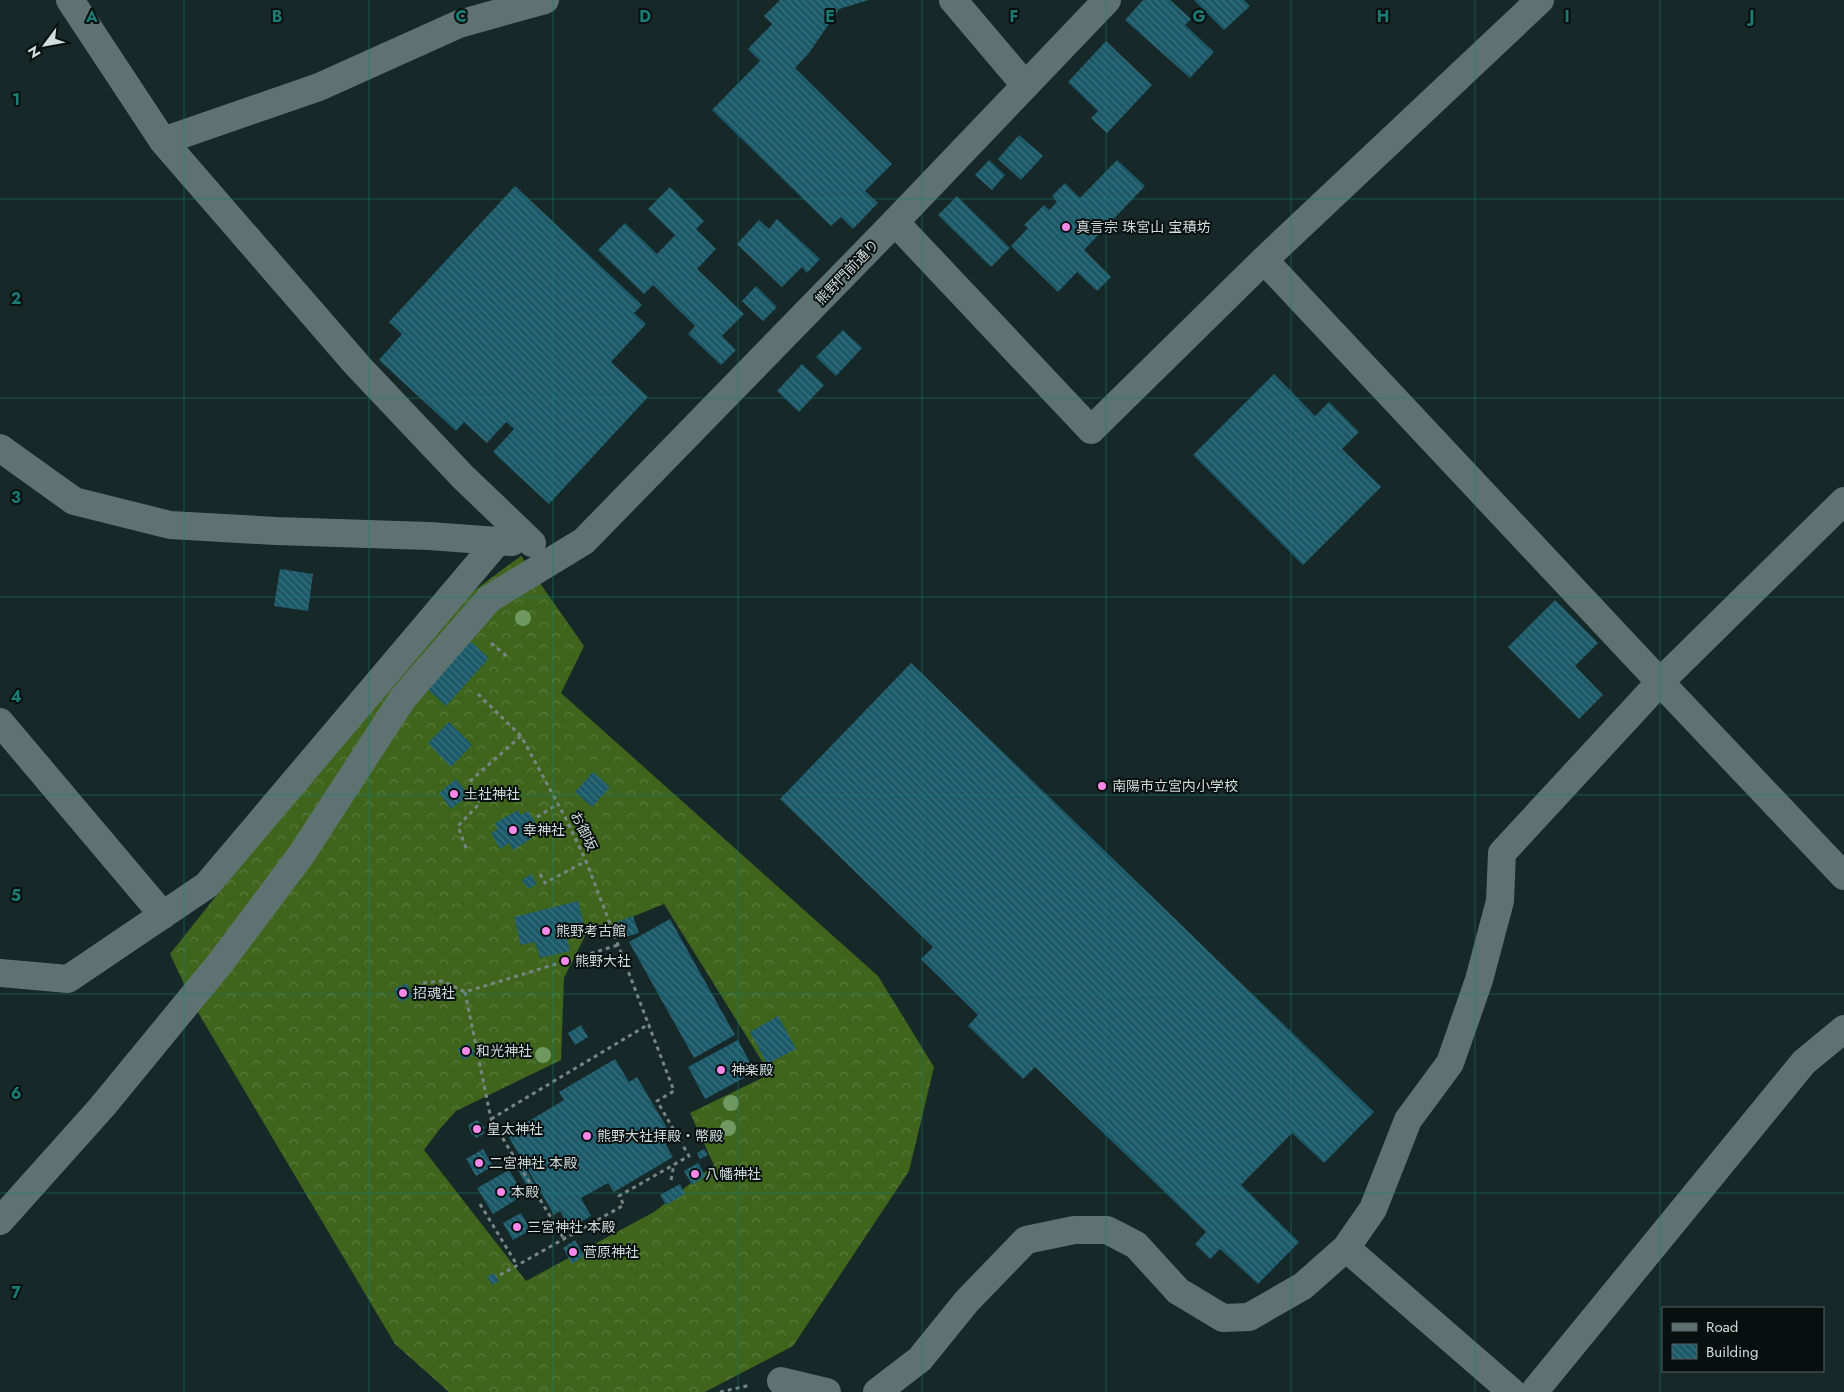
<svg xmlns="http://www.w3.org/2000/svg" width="1844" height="1392" font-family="Jost,'Noto Sans JP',sans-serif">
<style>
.forest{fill:url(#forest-crowns);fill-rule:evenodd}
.building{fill:url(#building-back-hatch)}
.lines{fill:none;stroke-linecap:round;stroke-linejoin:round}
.path{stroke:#778685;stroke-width:3;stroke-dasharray:4 4;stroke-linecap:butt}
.minor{stroke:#5e7371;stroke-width:28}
.tree{fill:#709861}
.grid{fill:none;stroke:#197b74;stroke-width:1;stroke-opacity:0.55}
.poi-dot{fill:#f888ea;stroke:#080f0f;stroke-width:2}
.labels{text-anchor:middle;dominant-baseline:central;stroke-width:4;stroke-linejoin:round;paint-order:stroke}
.poi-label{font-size:14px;fill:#d1dddc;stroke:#080f0f;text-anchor:start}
.street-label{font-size:14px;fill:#d1dddc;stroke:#080f0f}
.grid-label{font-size:16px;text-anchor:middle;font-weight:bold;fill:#197b74;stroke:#080f0f;stroke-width:4;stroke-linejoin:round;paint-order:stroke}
</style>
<defs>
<pattern id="forest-crowns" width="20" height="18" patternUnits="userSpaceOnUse" patternTransform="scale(1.25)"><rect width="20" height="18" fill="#3e651b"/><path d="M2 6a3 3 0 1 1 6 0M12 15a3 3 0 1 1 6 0" fill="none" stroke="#597b3c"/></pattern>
<pattern id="building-back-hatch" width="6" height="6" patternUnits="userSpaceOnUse" patternTransform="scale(1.25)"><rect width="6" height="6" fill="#1b5969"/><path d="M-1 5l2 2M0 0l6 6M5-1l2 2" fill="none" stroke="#3b707e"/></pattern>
</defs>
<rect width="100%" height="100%" fill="#162827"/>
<path class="forest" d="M521,556L584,646L561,693L878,976L934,1067L909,1171L793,1346L705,1392H449L395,1344L196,1009L170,954L301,789L456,604ZM664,904L770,1074L690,1113L714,1165L654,1212L526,1281L424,1150L439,1130L456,1111L561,1060L564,978L585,936Z"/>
<path class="building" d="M780,0H869L839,9L809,53L795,68L892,164L865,191L878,203L853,229L841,217L831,226L712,110L760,61L748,49L772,24L764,16Z
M1143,0H1170L1191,19L1185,25L1214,52L1190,78L1125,20Z
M1194,0H1244L1250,6L1224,30Z
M1106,41L1152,85L1107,133L1091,118L1098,111L1068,82Z
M1019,135L1043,156L1021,180L998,159Z
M989,160L1005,175L992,190L975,175Z
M1117,160L1145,186L1084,250L1111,277L1097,291L1077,272L1058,292L1011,246L1028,228L1024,225L1044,205L1049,210L1057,202L1052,196L1065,183L1080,198Z
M515,186L642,305L634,313L646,324L611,362L648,397L549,504L493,452L514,429L506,422L487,443L464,422L456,431L379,360L402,334L389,322Z
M670,187L704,221L696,229L716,249L697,269L744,314L722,336L736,350L721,365L688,334L695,326L653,285L644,294L598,250L625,223L657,254L675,235L648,209Z
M957,196L1010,248L991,267L938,215Z
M777,219L820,259L807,273L802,267L782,287L737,244L759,220L769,229Z
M756,286L777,307L763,321L742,301Z
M843,330L862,348L836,376L816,357Z
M802,364L824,385L799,412L777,391Z
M1274,374L1315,416L1329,402L1359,432L1342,449L1381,487L1303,565L1193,455Z
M280,569L313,574L308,611L274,606Z
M1555,600L1598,643L1575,666L1603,695L1579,719L1508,647Z
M465,636L489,658L446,706L422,684Z
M911,663L1374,1112L1324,1163L1292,1133L1241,1185L1299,1242L1258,1284L1220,1249L1210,1259L1195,1244L1206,1232L1035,1067L1023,1079L968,1026L978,1015L921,959L933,947L780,799Z
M449,722L472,745L451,767L428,743Z
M593,772L610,787L592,807L575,792Z
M456,779L469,795L451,809L439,793Z
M518,810L521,815L528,811L537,825L528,831L532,838L513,850L509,843L500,849L491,833L498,829L495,823Z
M531,874L537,884L528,889L522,880Z
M578,901L585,929L566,933L570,951L540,958L535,942L521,945L514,917Z
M633,916L639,933L622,938L616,922Z
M670,919L735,1035L694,1058L629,942Z
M407,983L413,997L399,1002L394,989Z
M778,1016L796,1049L767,1064L750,1032Z
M581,1025L588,1037L575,1045L568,1033Z
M738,1040L755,1072L705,1099L688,1067Z
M469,1043L475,1054L463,1060L457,1049Z
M615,1059L629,1082L637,1077L670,1133L662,1138L673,1157L614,1192L608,1183L581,1198L591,1216L570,1228L560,1211L554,1215L507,1134L564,1100L559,1092Z
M477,1120L485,1128L482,1129L485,1133L476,1138L474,1134L472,1135L468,1125Z
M483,1149L493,1166L476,1176L466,1159Z
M704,1149L708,1155L700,1159L697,1153Z
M519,1158L539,1192L532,1195L513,1161Z
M698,1163L706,1176L692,1185L684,1171Z
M509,1170L524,1195L493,1214L477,1188Z
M680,1184L685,1194L666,1205L660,1195Z
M521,1213L531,1230L513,1240L503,1223Z
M575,1240L584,1256L572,1264L563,1248Z
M494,1273L499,1281L492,1285L487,1277Z"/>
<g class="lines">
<path class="path" d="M491,643L509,658
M478,694L521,736L565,817L586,861L674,1091L657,1101L689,1156L619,1196L624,1205L500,1275
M537,817L558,804
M466,848L458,826L480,803L469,782L521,736
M540,874L545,883L586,861
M423,983L443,981L465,992L618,945
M465,992L491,1119L564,1239
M491,1119L649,1024
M671,1180L674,1164
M480,1204L517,1265
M720,1392L751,1385"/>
<path class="minor" d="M70,0L163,141L358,366L463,477L532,543
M953,0L1025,85
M163,141L319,87L459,24L545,0
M895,222L1091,430L1264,260L1540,0
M1264,260L1660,682L1844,876
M0,448L74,501L170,525L276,531L429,536L512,542
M0,722L163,915
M0,973L68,979L207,885L498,541
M0,1221L102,1107L221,962L301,855L403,698L489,599L584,541L895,222L1107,0
M1346,1248L1512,1392
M781,1381L827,1392
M877,1392L920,1359L967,1301L1026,1240L1074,1230H1107L1136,1245L1178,1291L1223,1318L1249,1317L1303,1286L1346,1248L1373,1209L1408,1120L1450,1063L1479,980L1500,901L1502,853L1660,682L1844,501
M1534,1392L1804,1062L1844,1029"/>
</g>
<g class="tree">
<circle cx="523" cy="618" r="8"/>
<circle cx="543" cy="1055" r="8"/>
<circle cx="731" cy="1103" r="8"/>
<circle cx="728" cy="1128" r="8"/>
</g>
<path class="grid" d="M184,0V1392M369,0V1392M553,0V1392M738,0V1392M922,0V1392M1106,0V1392M1291,0V1392M1475,0V1392M1660,0V1392M0,199H1844M0,398H1844M0,597H1844M0,795H1844M0,994H1844M0,1193H1844"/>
<g class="poi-dot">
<circle cx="1066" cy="227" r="5"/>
<circle cx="1102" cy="786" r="5"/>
<circle cx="454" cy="794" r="5"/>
<circle cx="513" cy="830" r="5"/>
<circle cx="546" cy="931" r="5"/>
<circle cx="565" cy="961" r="5"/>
<circle cx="403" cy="993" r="5"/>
<circle cx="466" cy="1051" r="5"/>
<circle cx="721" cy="1070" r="5"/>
<circle cx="477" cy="1129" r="5"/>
<circle cx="587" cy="1136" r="5"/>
<circle cx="479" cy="1163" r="5"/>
<circle cx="695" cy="1174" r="5"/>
<circle cx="501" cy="1192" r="5"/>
<circle cx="517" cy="1227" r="5"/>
<circle cx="573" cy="1252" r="5"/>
</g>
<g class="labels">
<g class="poi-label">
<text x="1076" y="227">真言宗 珠宮山 宝積坊</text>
<text x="1112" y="786">南陽市立宮内小学校</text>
<text x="464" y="794">土社神社</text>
<text x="523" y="830">幸神社</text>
<text x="556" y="931">熊野考古館</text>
<text x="575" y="961">熊野大社</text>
<text x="413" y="993">招魂社</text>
<text x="476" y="1051">和光神社</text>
<text x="731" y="1070">神楽殿</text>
<text x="487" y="1129">皇太神社</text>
<text x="597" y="1136">熊野大社拝殿・幣殿</text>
<text x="489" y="1163">二宮神社 本殿</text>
<text x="705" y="1174">八幡神社</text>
<text x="511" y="1192">本殿</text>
<text x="527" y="1227">三宮神社 本殿</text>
<text x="583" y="1252">菅原神社</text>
</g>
<g class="street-label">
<text transform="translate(847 272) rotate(-46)">熊野門前通り</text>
<text transform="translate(584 831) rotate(64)">お御坂</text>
</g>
</g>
<g class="grid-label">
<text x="92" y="22">A</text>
<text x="277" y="22">B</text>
<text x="461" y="22">C</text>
<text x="645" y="22">D</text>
<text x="830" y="22">E</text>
<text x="1014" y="22">F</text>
<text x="1199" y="22">G</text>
<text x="1383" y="22">H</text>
<text x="1567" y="22">I</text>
<text x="1752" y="22">J</text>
<text x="16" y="105">1</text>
<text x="16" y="304">2</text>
<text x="16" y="503">3</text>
<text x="16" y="702">4</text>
<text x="16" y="901">5</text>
<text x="16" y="1099">6</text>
<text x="16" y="1298">7</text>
</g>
<rect x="1662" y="1307" width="162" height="65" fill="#080f0f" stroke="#586161"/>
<rect x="1672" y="1323" width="25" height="8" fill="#5e7371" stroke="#586161"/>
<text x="1706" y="1332" font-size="15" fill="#d1dddc">Road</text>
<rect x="1672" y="1344" width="25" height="15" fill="url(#building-back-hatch)" stroke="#586161"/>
<text x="1706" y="1357" font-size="15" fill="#d1dddc">Building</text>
<g transform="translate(45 45) rotate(238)" stroke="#080f0f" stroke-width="4" paint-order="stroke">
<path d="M0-4L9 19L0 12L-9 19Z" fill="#d1dddc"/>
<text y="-8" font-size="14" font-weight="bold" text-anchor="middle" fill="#d1dddc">N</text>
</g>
</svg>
